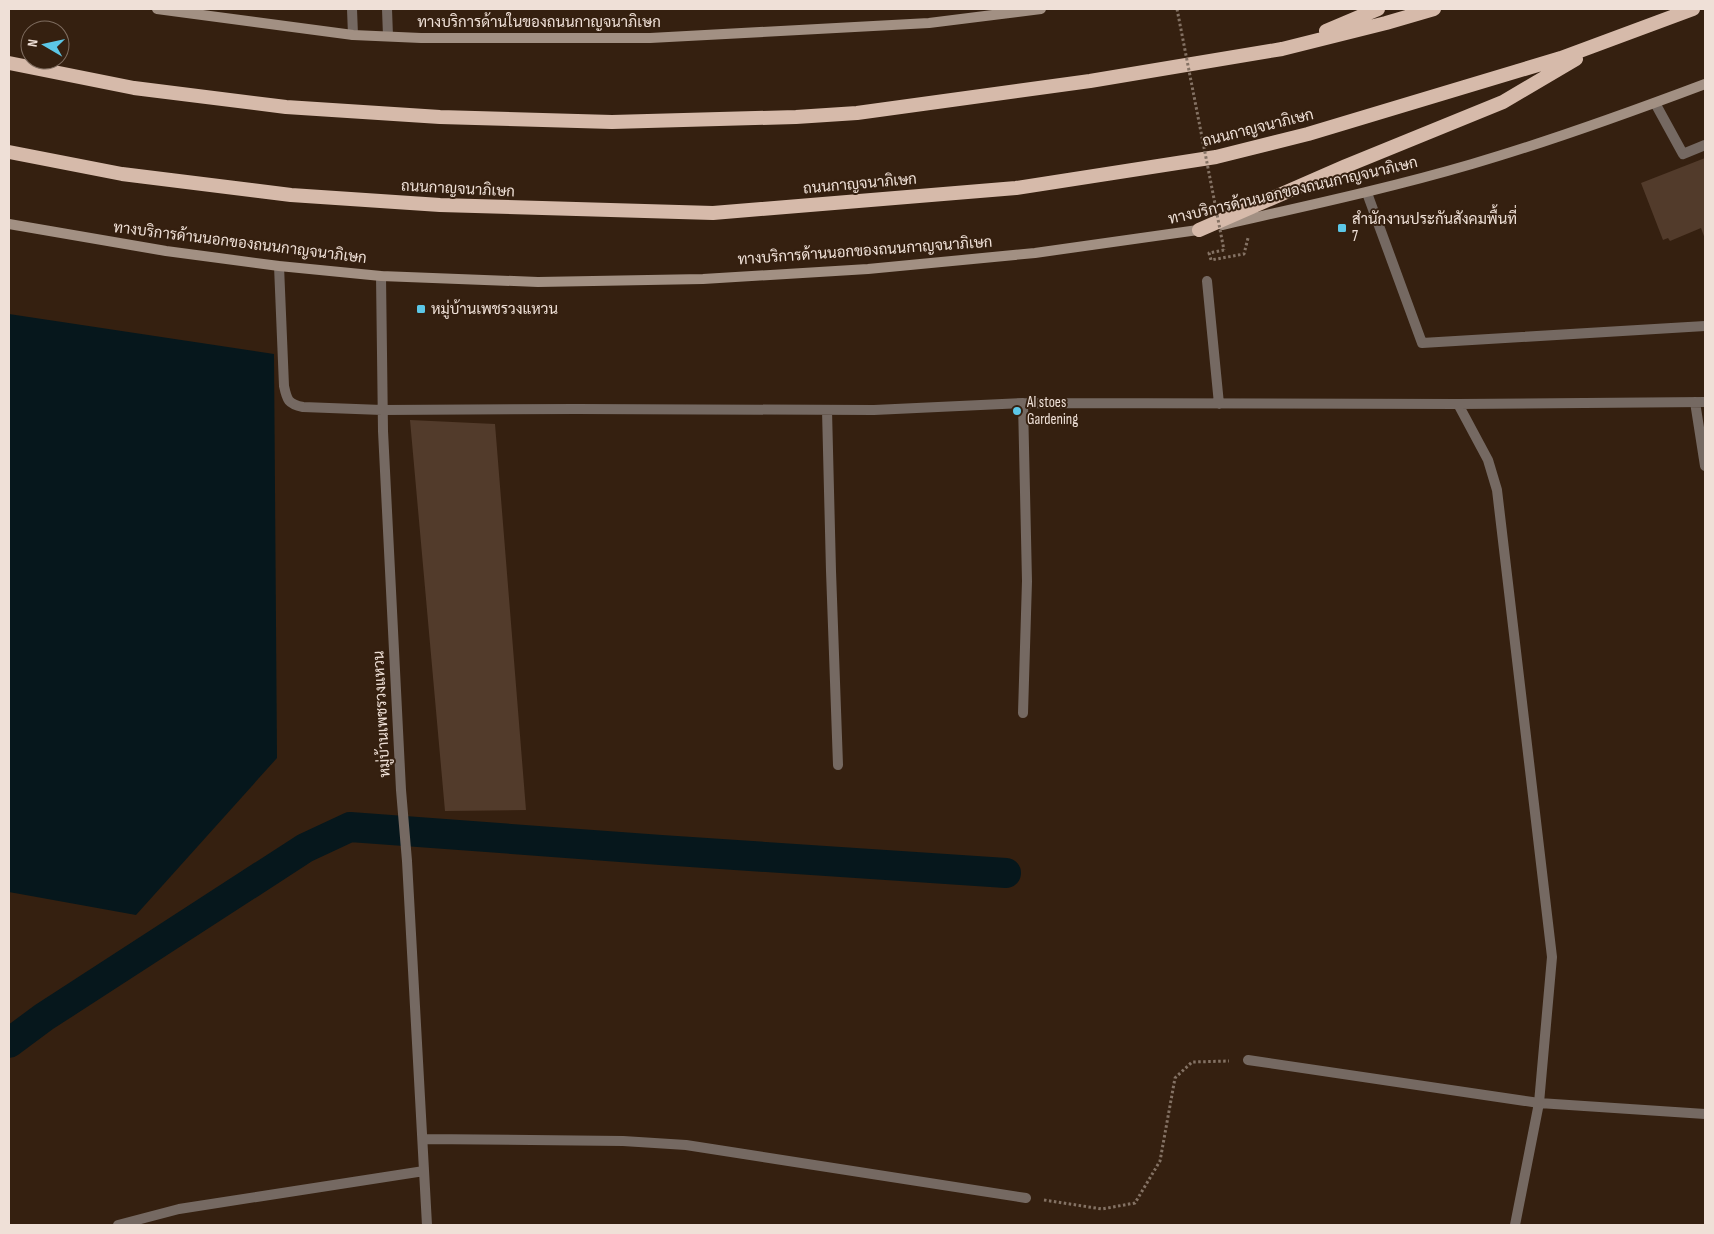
<svg xmlns="http://www.w3.org/2000/svg" width="1714" height="1234" font-family="'Sofia Sans Condensed',Sarabun,sans-serif">
<style>
.water{fill:#06171c}
.lines{fill:none;stroke-linecap:round;stroke-linejoin:round}
.canal{stroke:#06171c;stroke-width:30}
.building{fill:#523b2b}
.path{stroke:#847264;stroke-width:3;stroke-dasharray:2.5 2.5;stroke-linecap:butt}
.service{stroke:#756962;stroke-width:10}
.minor{stroke:#756962;stroke-width:10}
.secondary{stroke:#a29083;stroke-width:10}
.trunk{stroke:#d6baaa;stroke-width:14}
.path-bridge{stroke:#847264;stroke-width:3;stroke-dasharray:2.5 2.5;stroke-linecap:butt}
.poi-dot{fill:#5cc7e7;stroke:#352010;stroke-width:2}
.labels{text-anchor:middle;dominant-baseline:central;stroke-width:4;stroke-linejoin:round;paint-order:stroke}
.street-label{font-size:15px;fill:#efe0d7;stroke:#352010}
.poi-label{font-size:15px;fill:#efe0d7;stroke:#352010;text-anchor:start}
</style>
<rect width="100%" height="100%" fill="#352010"/>
<path class="water" d="M9,314L274,354L277,758L136,915L9,892Z"/>
<g class="lines">
<path class="canal" d="M9,1043L44,1017L305,848L350,827L661,850L1006,873"/>
</g>
<path class="building" d="M1705,158V239L1701,228L1670,241L1668,238L1663,240L1641,183Z
M410,420L495,424L526,810L445,811Z"/>
<g class="lines">
<path class="path" d="M1224,250L1209,253L1211,260L1244,254L1248,238
M1044,1200L1102,1209L1135,1203L1160,1161L1175,1078L1192,1062L1229,1061"/>
<path class="service" d="M1655,103L1683,154L1705,145
M1367,193L1422,343L1705,326"/>
<path class="minor" d="M352,9L353,35
M387,9L388,36
M279,266L284,386C287,400 288,404 303,407L382,410L576,409L874,410L1023,403L1458,404L1705,402
M381,276L383,431L401,790L407,861L427,1225
M1207,281L1219,404
M1695,402L1705,466
M1023,403L1027,581L1023,713
M1458,404L1488,460L1497,490L1552,957L1539,1103L1515,1225
M827,410L831,571L838,765
M1248,1060L1539,1103L1705,1114
M423,1139L623,1141L686,1145L1026,1198
M118,1225L179,1209L424,1171"/>
<path class="secondary" d="M157,9L353,35L421,38H650L929,23L1041,9
M9,224L166,251L279,266L381,276L538,282L703,279L868,269L1035,253L1205,229
M1222,225C1306,206 1390,188 1472,164C1551,141 1628,113 1705,84"/>
<path class="trunk" d="M1326,31L1378,9
M9,63L134,88L286,107L440,117L612,122L796,117L857,113L1090,81L1282,49L1386,23L1434,9
M9,152L122,174L291,195L440,205L713,213L1016,188L1216,157L1308,134L1561,58L1693,9
M1199,230L1346,166L1503,102L1576,59"/>
<path class="path-bridge" d="M1177,9L1224,250"/>
</g>
<g class="poi-dot">
<rect x="1337" y="223" width="10" height="10" rx="2.5"/>
<rect x="416" y="304" width="10" height="10" rx="2.5"/>
<circle cx="1017" cy="411" r="5"/>
</g>
<g class="labels">
<g class="street-label">
<text x="539" y="22">ทางบริการด้านในของถนนกาญจนาภิเษก</text>
<text transform="translate(1258 128) rotate(-14)">ถนนกาญจนาภิเษก</text>
<text transform="translate(860 184) rotate(-5)">ถนนกาญจนาภิเษก</text>
<text transform="translate(458 189) rotate(3)">ถนนกาญจนาภิเษก</text>
<text transform="translate(1293 191) rotate(-13)">ทางบริการด้านนอกของถนนกาญจนาภิเษก</text>
<text transform="translate(240 243) rotate(7)">ทางบริการด้านนอกของถนนกาญจนาภิเษก</text>
<text transform="translate(865 251) rotate(-4)">ทางบริการด้านนอกของถนนกาญจนาภิเษก</text>
<text transform="translate(382 714) rotate(-93)">หมู่บ้านเพชรวงแหวน</text>
</g>
<g class="poi-label">
<text x="1352" y="219">สำนักงานประกันสังคมพื้นที่<tspan x="1352" dy="17">7</tspan></text>
<text x="431" y="309">หมู่บ้านเพชรวงแหวน</text>
<text x="1027" y="402">Al stoes<tspan x="1027" dy="17">Gardening</tspan></text>
</g>
</g>
<rect width="1714" height="1234" fill="none" stroke="#efe0d7" stroke-width="20"/>
<g transform="translate(45 45) rotate(279)"><circle r="24" fill="#352010" stroke="#7f6d60"/>
<path d="M0-4L9 19L0 12L-9 19Z" fill="#5cc7e7"/>
<text y="-8" font-size="14" font-weight="bold" text-anchor="middle" fill="#efe0d7">N</text>
</g>
</svg>
